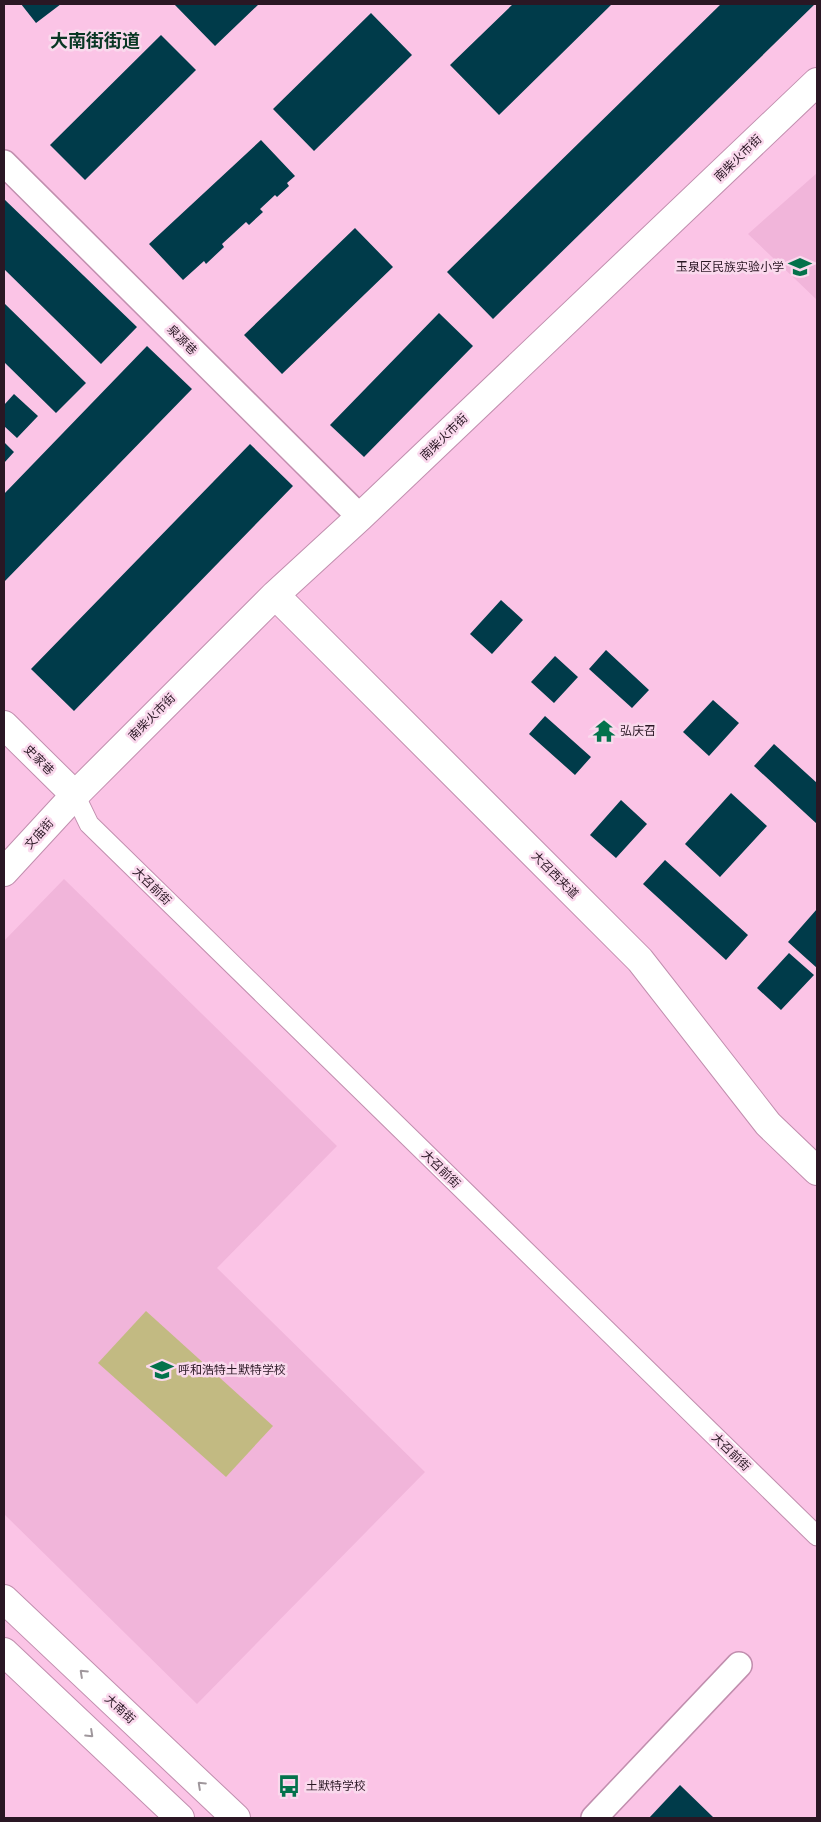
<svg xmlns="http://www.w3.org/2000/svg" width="821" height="1822" font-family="'Public Sans','Noto Sans SC',sans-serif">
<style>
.built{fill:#f1b5da}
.pitch{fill:#c2ba82}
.building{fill:#003b4a}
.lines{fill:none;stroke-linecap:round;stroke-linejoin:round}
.pedestrian-casing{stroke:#c18eae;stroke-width:21}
.minor-casing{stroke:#c18eae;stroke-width:28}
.tertiary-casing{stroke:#c18eae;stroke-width:30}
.trunk-casing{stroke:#c18eae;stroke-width:30}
.pedestrian{stroke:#fff;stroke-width:19}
.minor{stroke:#fff;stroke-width:25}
.tertiary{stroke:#fff;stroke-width:28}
.trunk{stroke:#fff;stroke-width:28}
.oneway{stroke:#9f979c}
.labels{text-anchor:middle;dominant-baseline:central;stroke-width:5;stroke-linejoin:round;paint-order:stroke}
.street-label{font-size:12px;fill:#2a1724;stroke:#fad9ed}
.poi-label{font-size:12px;fill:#2a1724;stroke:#fad9ed;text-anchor:start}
.district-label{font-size:18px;font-weight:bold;fill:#093724;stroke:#fad9ed}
</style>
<rect width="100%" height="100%" fill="#fbc4e6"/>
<path class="built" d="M817,173V300L748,234Z
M64,879L337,1146L217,1268L425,1472L197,1704L4,1514V941Z"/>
<path class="pitch" d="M146,1311L273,1426L226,1477L98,1363Z"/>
<path class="building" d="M21,4H61L36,23Z
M174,4H259L215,46Z
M513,4H612L499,115L450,65Z
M721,4H815L493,319L447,272Z
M371,13L412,55L314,151L273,109Z
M161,35L196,70L85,180L50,145Z
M261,140L295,176L287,183L289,186L277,197L275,195L260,209L263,212L249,225L246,222L222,244L224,247L206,264L204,261L183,280L149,244Z
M4,199L137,327L101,364L4,269Z
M355,228L393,267L282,374L244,335Z
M4,303L86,383L56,413L4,362Z
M439,313L473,346L364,457L330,425Z
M147,346L192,389L4,582V494Z
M14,394L38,416L17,438L4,426V405Z
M4,442L14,452L4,463Z
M250,444L293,486L74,711L31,669Z
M501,600L523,620L492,654L470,634Z
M606,650L649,690L632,708L589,669Z
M555,656L578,677L554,703L531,682Z
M713,700L739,723L709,756L683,732Z
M545,716L591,757L575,775L529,734Z
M774,744L817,783V824L754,766Z
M731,793L767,826L720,877L685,844Z
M621,800L647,824L616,858L590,835Z
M665,860L748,935L726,960L643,884Z
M817,909V968L788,942Z
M789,953L814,975L781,1010L757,988Z
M680,1785L714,1818H649Z"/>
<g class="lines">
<defs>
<path id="pedestrian" d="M75,795L89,824L817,1536"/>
<path id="minor" d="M4,163L360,517
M594,1818L739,1665"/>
<path id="tertiary" d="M275,595L640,960L768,1124L817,1171
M4,725L75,795
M4,872L75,795L275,595L360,517L817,82"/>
<path id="trunk" d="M4,1599L236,1818
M4,1652L180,1818"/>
</defs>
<use href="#pedestrian" class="pedestrian-casing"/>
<use href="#minor" class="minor-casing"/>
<use href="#tertiary" class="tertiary-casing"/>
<use href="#trunk" class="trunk-casing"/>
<use href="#pedestrian" class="pedestrian"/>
<use href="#minor" class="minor"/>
<use href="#tertiary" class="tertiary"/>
<use href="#trunk" class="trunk"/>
</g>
<defs><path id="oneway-chevron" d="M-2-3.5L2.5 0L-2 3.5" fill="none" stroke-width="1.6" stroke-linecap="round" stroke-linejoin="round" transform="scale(1.25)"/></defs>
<g class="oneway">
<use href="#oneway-chevron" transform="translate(83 1673) rotate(-137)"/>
<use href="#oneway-chevron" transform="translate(90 1734) rotate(43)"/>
<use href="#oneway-chevron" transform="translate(201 1785) rotate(-137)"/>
</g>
<defs>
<symbol id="school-bare" viewBox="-9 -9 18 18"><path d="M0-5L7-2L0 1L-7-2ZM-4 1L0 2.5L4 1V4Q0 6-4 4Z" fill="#03724b" stroke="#fad9ed" stroke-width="2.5" paint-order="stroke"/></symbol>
<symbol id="temple-bare" viewBox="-9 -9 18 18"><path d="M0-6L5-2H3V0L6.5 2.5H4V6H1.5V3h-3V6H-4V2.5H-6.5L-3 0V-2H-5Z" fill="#03724b" stroke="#fad9ed" stroke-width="2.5" paint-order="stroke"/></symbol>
<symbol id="bus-bare" viewBox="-9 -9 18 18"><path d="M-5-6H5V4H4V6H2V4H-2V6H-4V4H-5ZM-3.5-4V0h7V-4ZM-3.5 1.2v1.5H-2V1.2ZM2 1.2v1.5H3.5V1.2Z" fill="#03724b" stroke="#fad9ed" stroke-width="2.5" paint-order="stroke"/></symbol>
</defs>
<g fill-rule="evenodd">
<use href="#school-bare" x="784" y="251" width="32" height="32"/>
<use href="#temple-bare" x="588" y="715" width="32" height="32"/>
<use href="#school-bare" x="146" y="1354" width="32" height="32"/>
<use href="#bus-bare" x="273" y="1770" width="32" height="32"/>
</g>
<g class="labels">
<g class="street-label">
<text transform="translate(738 158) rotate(-44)">南柴火市街</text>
<text transform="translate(182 340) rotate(45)">泉源巷</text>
<text transform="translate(444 437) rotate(-44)">南柴火市街</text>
<text transform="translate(152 717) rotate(-45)">南柴火市街</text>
<text transform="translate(39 760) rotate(45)">史家巷</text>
<text transform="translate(39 834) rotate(-48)">文庙街</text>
<text transform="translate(555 875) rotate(45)">大召西夹道</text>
<text transform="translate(152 886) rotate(44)">大召前街</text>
<text transform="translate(441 1169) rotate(44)">大召前街</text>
<text transform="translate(731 1452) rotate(44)">大召前街</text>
<text transform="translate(120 1709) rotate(43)">大南街</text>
</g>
<g class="poi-label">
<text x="784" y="267" text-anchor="end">玉泉区民族实验小学</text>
<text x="620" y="731">弘庆召</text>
<text x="178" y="1370">呼和浩特土默特学校</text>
<text x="306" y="1786">土默特学校</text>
</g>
<g class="district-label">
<text x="95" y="40">大南街街道</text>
</g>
</g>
<rect width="821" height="1822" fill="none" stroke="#2a1724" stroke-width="10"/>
</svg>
